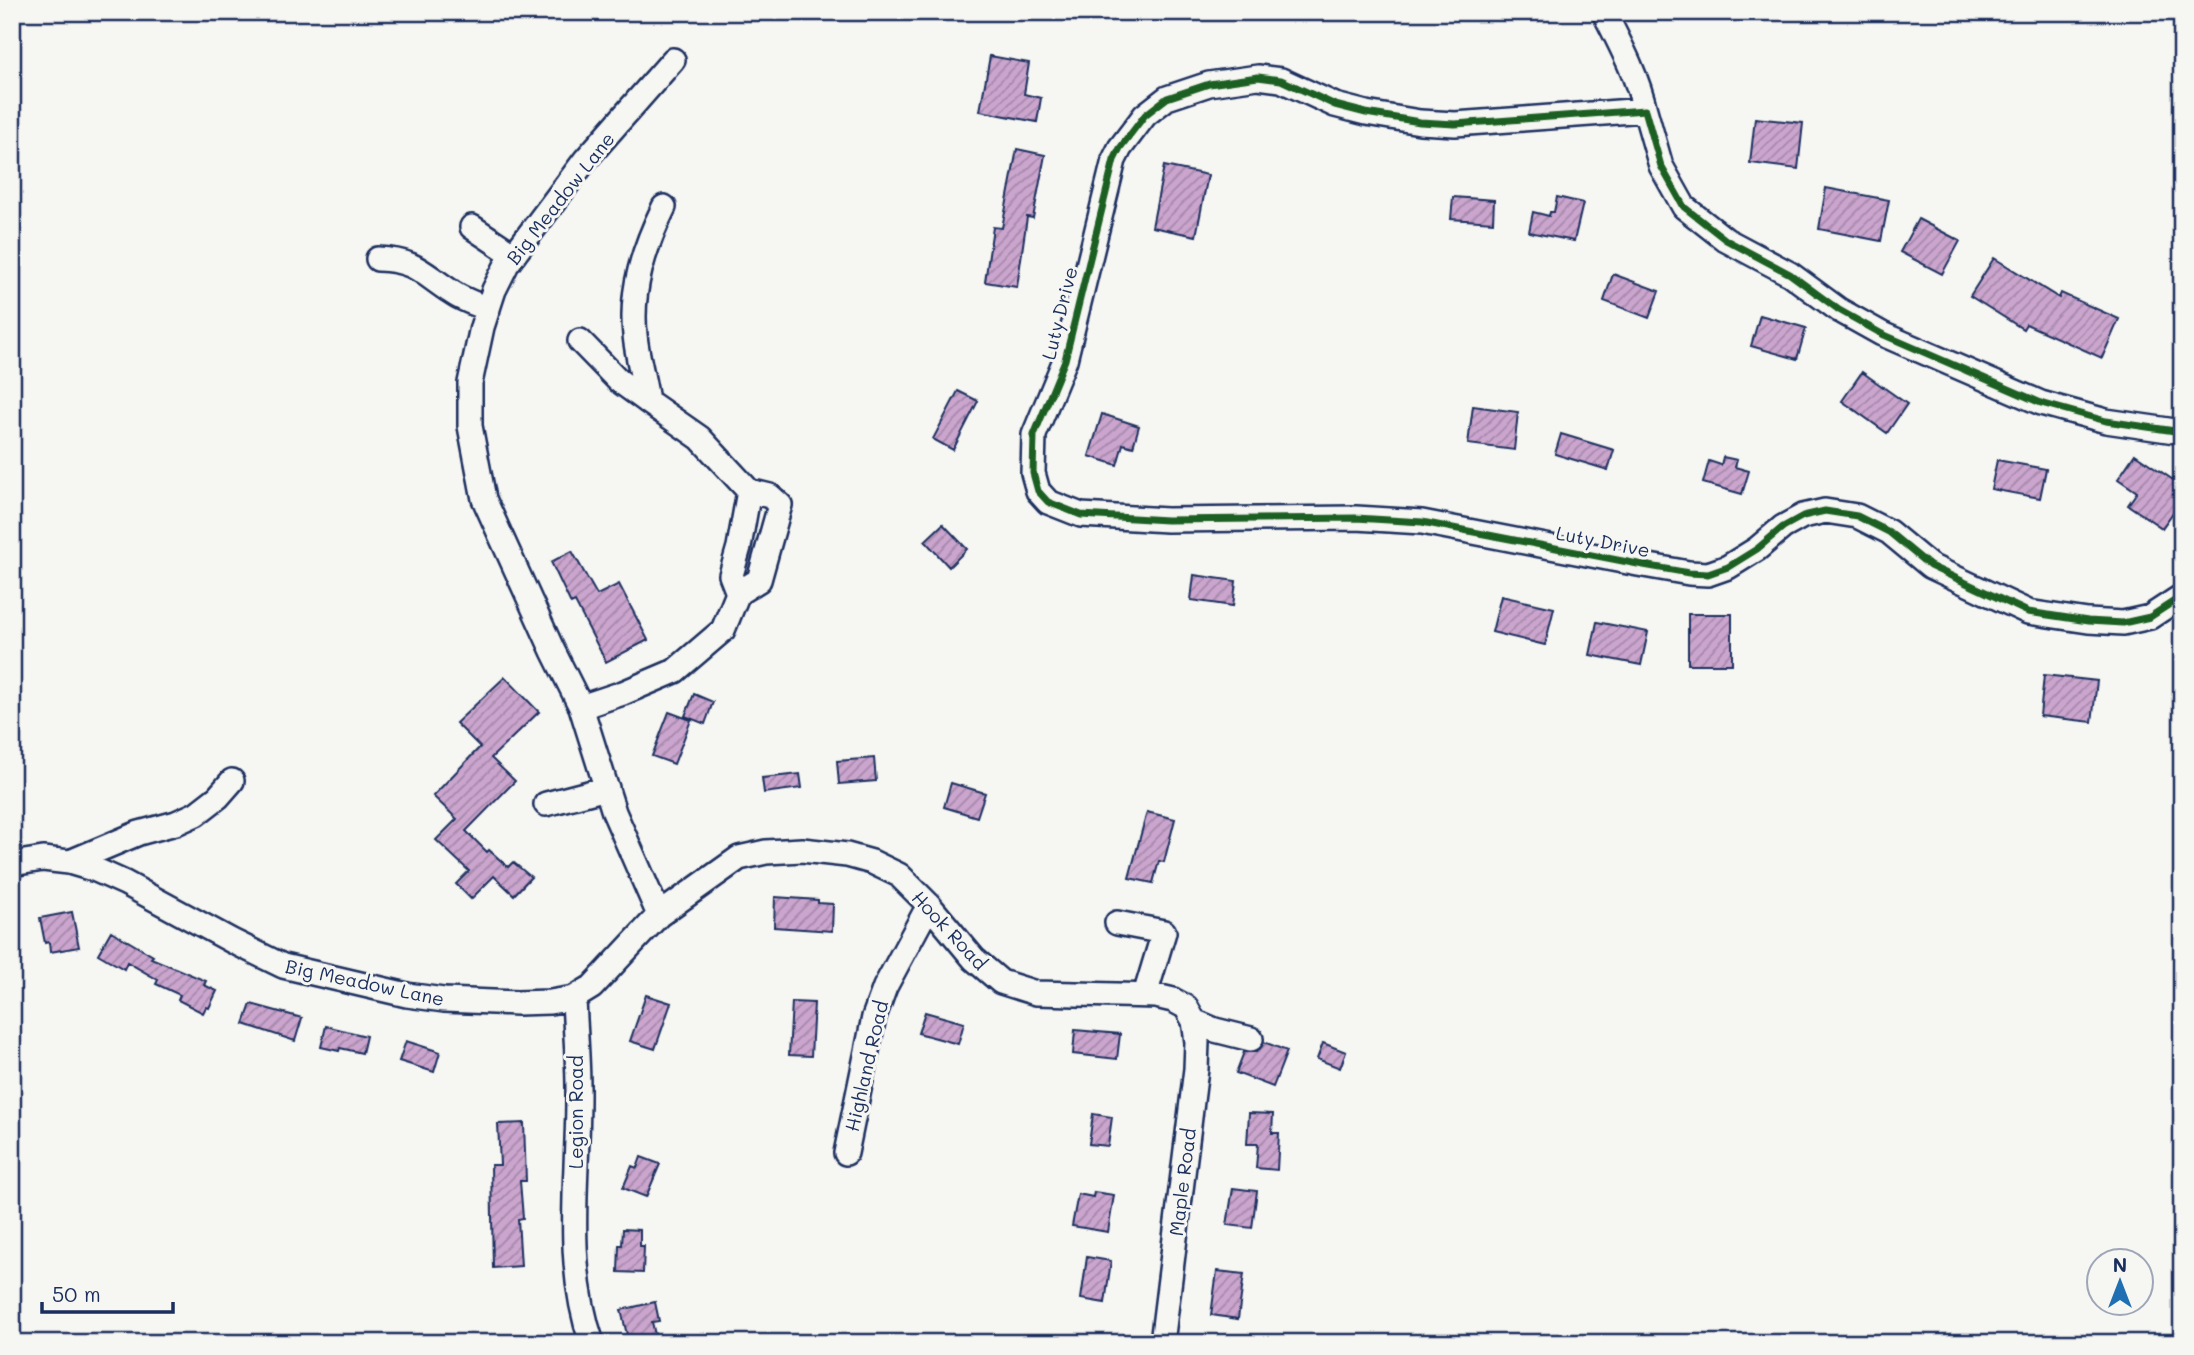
<svg xmlns="http://www.w3.org/2000/svg" width="2194" height="1355" font-family="Mali,sans-serif">
<style>
.building{fill:url(#building-hatch);stroke:#1b2f5e;stroke-width:2}
.lines{fill:none;stroke-linecap:round;stroke-linejoin:round}
.minor-casing{stroke:#1b2f5e;stroke-width:28}
.minor{stroke:#f6f6f2;stroke-width:23}
.cycleway-casing{stroke:#f6f6f2;stroke-width:11}
.cycleway{stroke:#1b5e20;stroke-width:7}
.labels{text-anchor:middle;dominant-baseline:central;stroke-width:6;stroke-linejoin:round;paint-order:stroke}
.street-label{font-size:19px;fill:#1b2f5e;stroke:#f6f6f2}
</style>
<defs>
<pattern id="building-hatch" width="6" height="6" patternUnits="userSpaceOnUse" patternTransform="scale(1.75)"><rect width="6" height="6" fill="#cba5cd"/><path d="M-1 1l2-2M0 6l6-6M5 7l2-2" fill="none" stroke="#a487aa"/></pattern>
</defs>
<rect width="100%" height="100%" fill="#f6f6f2"/>
<filter id="ink" filterUnits="userSpaceOnUse"><feTurbulence type="fractalNoise" baseFrequency=".0143" numOctaves="2"/><feDisplacementMap in="SourceGraphic" scale="14" xChannelSelector="R" yChannelSelector="G"/><feConvolveMatrix kernelMatrix="1 2 1 2 8 2 1 2 1" color-interpolation-filters="sRGB"/></filter>
<g filter="url(#ink)">
<path class="building" d="M990,56L1029,63L1024,94L1041,98L1037,122L980,111Z
M1755,118L1803,123L1798,169L1750,163Z
M1017,149L1045,155L1033,218L1027,217L1017,287L985,282L993,227L1002,228Z
M1164,166L1208,175L1196,236L1152,227Z
M1826,188L1889,200L1881,241L1819,229Z
M1453,197L1494,200L1493,222L1451,219Z
M1557,197L1583,203L1574,241L1529,232L1533,212L1549,216L1550,212H1554Z
M1918,219L1960,241L1942,274L1900,252Z
M1994,258L2059,298L2061,293L2119,319L2102,358L2026,324L2023,329L1970,296Z
M1613,274L1659,291L1649,318L1604,301Z
M1760,315L1806,328L1797,359L1751,346Z
M1862,372L1907,404L1887,433L1842,401Z
M958,391L978,401L953,450L933,439Z
M1473,406L1518,412L1514,450L1468,444Z
M1102,414L1139,426L1133,447L1123,444L1117,465L1089,456Z
M1561,434L1614,450L1608,470L1555,454Z
M2135,454L2182,486V516L2174,511L2162,528L2128,505L2137,492L2118,479Z
M1723,457L1737,460L1735,467L1749,471L1742,494L1703,483L1709,461L1721,465Z
M1997,460L2046,469L2040,498L1991,489Z
M943,524L967,549L949,567L925,541Z
M572,551L597,595L619,584L648,640L606,662L575,602L571,604L551,562Z
M1194,575L1236,581L1233,606L1191,600Z
M1501,596L1554,608L1545,645L1492,632Z
M1688,614H1732V664H1688Z
M1597,622L1648,632L1641,665L1590,655Z
M2044,675L2097,681L2092,722L2040,716Z
M505,677L539,712L491,758L515,781L466,831L487,852L489,850L508,867L513,862L531,877L514,895L494,876L471,899L456,884L469,871L436,840L457,819L433,796L480,747L456,723Z
M694,694L713,702L705,724L685,716Z
M669,712L691,720L674,764L652,756Z
M874,758L876,781L839,784L837,761Z
M800,774L802,788L764,793L762,778Z
M951,783L985,793L977,817L944,807Z
M1147,812L1175,819L1164,862L1159,861L1153,883L1129,878Z
M775,897L818,900V903L833,904L832,931L774,927Z
M72,912L79,947L50,952L49,942L45,943L40,918Z
M111,931L153,956L151,958L206,981L204,985L217,991L209,1008L206,1007L203,1013L178,1000L180,995L156,984L158,980L127,962L124,969L98,954Z
M646,995L671,1003L655,1049L630,1041Z
M792,1002L814,1003L811,1056L789,1055Z
M251,1004L302,1018L295,1041L244,1024Z
M925,1012L964,1023L958,1044L918,1033Z
M326,1026L366,1036L362,1053L340,1048L339,1051L321,1047Z
M1075,1030L1120,1034L1117,1059L1073,1054Z
M406,1041L440,1052L434,1072L399,1061Z
M1264,1042L1287,1051L1273,1087L1236,1073L1244,1052H1255Z
M1323,1043L1346,1052L1340,1068L1317,1059Z
M1249,1113L1273,1114L1272,1133H1279L1277,1170L1256,1168L1258,1144H1247Z
M1093,1114L1112,1117L1108,1146L1089,1144Z
M524,1123L526,1181H520L523,1218L518,1219L521,1266L493,1268L491,1165H500L498,1124Z
M641,1157L660,1164L646,1197L623,1188L632,1166L637,1168Z
M1233,1188L1257,1191L1252,1228L1227,1225Z
M1094,1192L1114,1195L1108,1232L1072,1226L1078,1194L1093,1197Z
M623,1229L640,1230V1246H644L643,1273L618,1272L619,1245H622Z
M1087,1257L1111,1261L1105,1303L1081,1299Z
M1217,1271L1244,1274L1238,1319L1211,1315Z
M655,1302L659,1321L652,1322L657,1343H629L621,1310Z"/>
<g class="lines">
<defs>
<path id="minor" d="M1604,12C1620,44 1637,75 1645,110
M472,227L514,255
M378,259C416,260 423,274 453,293C463,300 476,304 488,309
M580,341L618,380L647,401
M2182,432L2106,421L2041,403L1882,334L1839,310L1790,274L1726,240L1684,207L1661,166L1645,110L1455,124L1420,122L1366,113L1335,105L1281,80L1258,77L1209,84L1167,98L1145,115L1120,148L1114,160L1065,360L1034,435L1033,473L1038,491L1048,502L1081,515L1167,520L1356,518L1422,522L1638,564L1689,573L1708,574L1728,567L1757,549L1783,527L1803,516L1825,511L1857,516L1889,532L1930,566L2028,612L2088,621L2123,623L2150,617L2182,596
M738,593L731,575L739,547L749,491
M581,707L623,693L675,671L723,630L738,593L759,580L780,505L770,496L749,491L700,438L647,401C644,379 637,357 635,335C630,290 644,248 664,207
M546,804L607,788
M70,862L139,833L176,823L196,814L218,797L232,781
M12,864L43,859L69,862L96,870L125,883L232,941L283,966L407,995L444,1000L517,1003L550,1002L574,998L592,987L659,915L739,858L766,852L802,850L847,855L872,862L899,875L929,905L974,959L1001,982L1036,993L1156,996L1173,1000L1186,1007L1194,1021L1215,1030L1251,1039
M659,915L614,812L581,707L553,651L484,499L470,426V383L482,327L494,290L507,264L586,159L673,60
M1117,923L1164,932L1145,995
M574,998C575,1028 578,1058 578,1088C579,1174 563,1260 592,1343
M846,1153L874,1017L885,987L929,905
M1162,1343L1196,1069L1197,1042L1194,1021"/>
</defs>
<use href="#minor" class="minor-casing"/>
<use href="#minor" class="minor"/>
<defs>
<path id="cycleway" d="M2182,432L2106,421L2041,403L1882,334L1839,310L1790,274L1726,240L1684,207L1661,166L1645,110L1455,124L1420,122L1366,113L1335,105L1281,80L1258,77L1209,84L1167,98L1145,115L1120,148L1114,160L1065,360L1034,435L1033,473L1038,491L1048,502L1081,515L1167,520L1356,518L1422,522L1638,564L1689,573L1708,574L1728,567L1757,549L1783,527L1803,516L1825,511L1857,516L1889,532L1930,566L2028,612L2088,621L2123,623L2150,617L2182,596"/>
</defs>
<use href="#cycleway" class="cycleway-casing"/>
<use href="#cycleway" class="cycleway"/>
</g>
</g>
<g class="labels">
<g class="street-label">
<text transform="translate(560 198) rotate(-52)">Big Meadow Lane</text>
<text transform="translate(1059 313) rotate(-76)">Luty Drive</text>
<text transform="translate(1603 541) rotate(11)">Luty Drive</text>
<text transform="translate(950 930) rotate(47)">Hook Road</text>
<text transform="translate(365 982) rotate(12)">Big Meadow Lane</text>
<text transform="translate(866 1066) rotate(-77)">Highland Road</text>
<text transform="translate(575 1112) rotate(-90)">Legion Road</text>
<text transform="translate(1182 1182) rotate(-83)">Maple Road</text>
</g>
</g>
<rect width="2194" height="1355" fill="none" stroke="#f6f6f2" stroke-width="42"/>
<rect x="21" y="21" width="2152" height="1313" fill="none" stroke="#1b2f5e" stroke-width="2.5" filter="url(#ink)"/>
<g transform="translate(2120 1282)"><circle r="33" fill="#f6f6f2" stroke="#9ea6b7" stroke-width="2"/>
<path d="M0-5L12 26L0 18L-12 26Z" fill="#1f6fb2"/>
<text y="-10" font-size="19" font-weight="bold" text-anchor="middle" fill="#1b2f5e">N</text>
</g>
<path d="M42 1302v10h131v-10" fill="none" stroke="#1b2f5e" stroke-width="3.5"/>
<text x="52" y="1302" font-size="21" fill="#1b2f5e" stroke="#f6f6f2" stroke-width="5" paint-order="stroke">50 m</text>
</svg>
